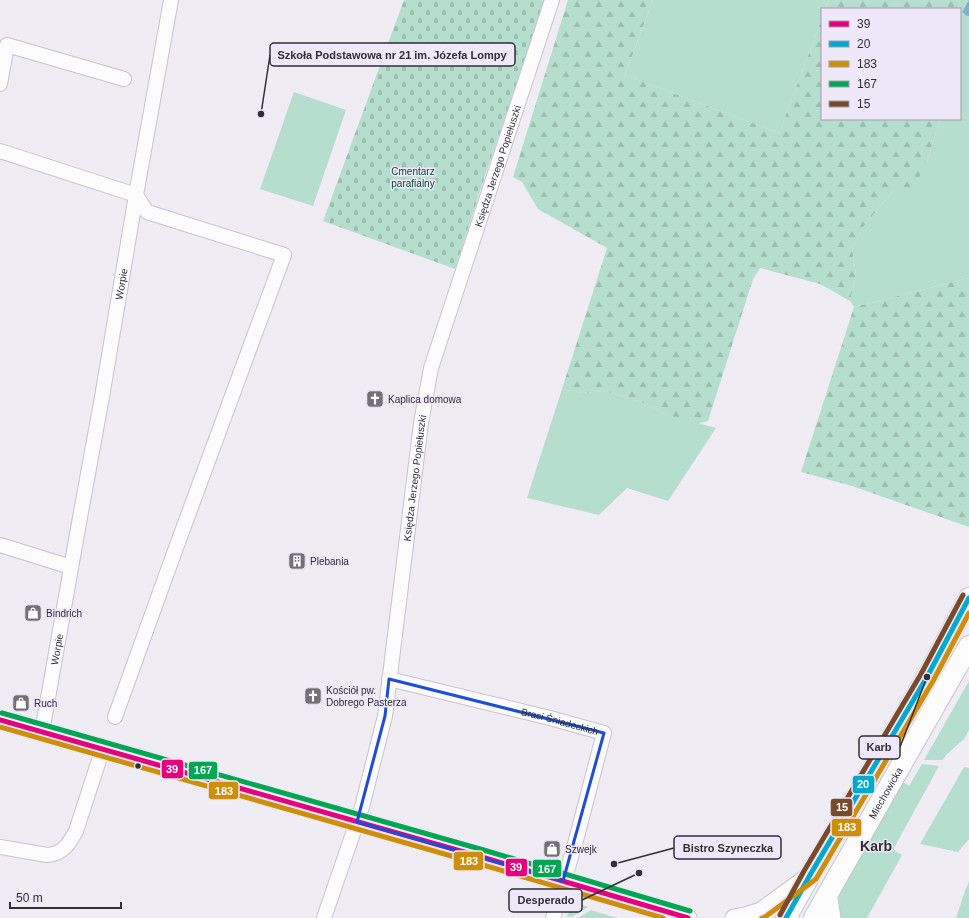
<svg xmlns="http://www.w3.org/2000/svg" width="969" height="918" font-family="Arial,sans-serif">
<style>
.green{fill:#b5dece}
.forest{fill:url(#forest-firs)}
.cemetery{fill:url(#cemetery-stones)}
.water{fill:url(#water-ripples)}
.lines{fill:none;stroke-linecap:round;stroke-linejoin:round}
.minor-casing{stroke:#c7c4cb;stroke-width:16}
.tertiary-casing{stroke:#c7c4cb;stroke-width:19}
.secondary-casing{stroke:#c7c4cb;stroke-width:22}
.minor{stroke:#fdfcfd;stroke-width:14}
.tertiary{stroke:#fdfcfd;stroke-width:17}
.secondary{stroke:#fdfcfd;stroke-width:20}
.bus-1-casing{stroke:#eee8f8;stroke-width:8}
.bus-2-casing{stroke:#eee8f8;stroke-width:8}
.bus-3-casing{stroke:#eee8f8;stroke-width:8}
.bus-4-casing{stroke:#eee8f8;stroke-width:8}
.bus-5-casing{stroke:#eee8f8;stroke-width:8}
.bus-1{stroke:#e5007d;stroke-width:5}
.bus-2{stroke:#00a9ce;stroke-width:5}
.bus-3{stroke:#cf8e0a;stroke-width:5}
.bus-4{stroke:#00a651;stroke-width:5}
.bus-5{stroke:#7a4b2a;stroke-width:5}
.marked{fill:none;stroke:#1d4ed8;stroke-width:3;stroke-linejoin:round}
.bus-dot{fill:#312e34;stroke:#eee8f8;stroke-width:1.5}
.labels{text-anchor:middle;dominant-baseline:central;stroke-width:3;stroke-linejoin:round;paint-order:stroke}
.street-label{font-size:10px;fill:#312e34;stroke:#eee8f8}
.park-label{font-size:10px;fill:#044b33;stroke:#eee8f8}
.poi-label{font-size:10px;fill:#312e34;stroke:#eee8f8;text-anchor:start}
.district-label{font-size:14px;font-weight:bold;fill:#312e34;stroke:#eee8f8}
.leader{fill:none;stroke:#312e34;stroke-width:1.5}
.callout-dot{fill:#312e34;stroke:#eee8f8;stroke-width:1.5}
.callout{fill:#eee8f8;stroke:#312e34;stroke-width:1.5}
.callout-label{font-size:11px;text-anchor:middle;font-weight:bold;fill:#312e34}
.line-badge{stroke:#eee8f8;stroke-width:1.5}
.badge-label{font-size:11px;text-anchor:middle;font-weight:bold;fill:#fff}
</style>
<defs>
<pattern id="forest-firs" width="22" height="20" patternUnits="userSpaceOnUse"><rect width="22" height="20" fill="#b5dece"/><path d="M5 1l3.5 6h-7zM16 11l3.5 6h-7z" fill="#9cbfb2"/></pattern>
<pattern id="cemetery-stones" width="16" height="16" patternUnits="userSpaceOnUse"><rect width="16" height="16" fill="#b5dece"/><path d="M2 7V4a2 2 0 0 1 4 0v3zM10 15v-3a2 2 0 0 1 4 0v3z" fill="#9cbfb2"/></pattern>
<pattern id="water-ripples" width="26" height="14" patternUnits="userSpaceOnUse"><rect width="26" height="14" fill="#80b2d4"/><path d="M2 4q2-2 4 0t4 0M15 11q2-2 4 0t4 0" fill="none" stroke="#6991ad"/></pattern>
</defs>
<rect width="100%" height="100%" fill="#efecf4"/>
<path class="green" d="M653,0H829L825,9H822V18L779,133L625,75Z
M960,0H969L962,12L967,16H969V278L854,307L850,301L856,275L852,249L863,227L893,191L927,162L940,119H960V9H958Z
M294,92L346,110L313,206L260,189Z
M562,389L583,393L605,391L641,402L665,414L716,428L668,501L627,488L599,515L527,498Z
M969,681V730L964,739L946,755L943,760H924Z
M922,764L939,766L894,848L895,851L902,855L867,918H840L838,903L839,890L900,780L909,786Z
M964,767L969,768V839L958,852L920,844Z
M969,882V918H956L966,888Z
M578,905H583L588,907L572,917L566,916L574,907Z
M591,910L617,918H578Z"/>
<path class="forest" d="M568,0H653L625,75L779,133L822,18V119H940L927,162L914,187L893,191L863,227L852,249L856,275L850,301L820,284L760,268L753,279L708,421L697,424L665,414L641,402L605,391L583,393L562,389L607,248L538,209L522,182L513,177Z
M829,0H960L958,9H825Z
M969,278V527L852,486L801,472L854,307Z"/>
<path class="cemetery" d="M404,0H545L485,176L455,269L323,221Z"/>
<path class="water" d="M969,0V16H967L962,12Z"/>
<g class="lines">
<defs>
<g id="minor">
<path d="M0,84L7,45L124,79"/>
<path d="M0,151L136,195L147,212L284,255L173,556L115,717"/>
<path d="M0,545L71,567"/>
<path id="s1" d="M389,679L550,718L604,733L575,844L553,918"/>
<path id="s2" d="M42,732L79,523L102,397L136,195L171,0"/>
<path d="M0,847L47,855C63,854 69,844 76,831L103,748"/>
<path id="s3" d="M324,918L362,807L385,716L421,423L431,368L552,0"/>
</g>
<path id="tertiary" d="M0,720L485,858L601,893L688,918
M828,893L832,918
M734,918L745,916L761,911L809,876"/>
<g id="secondary">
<path d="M786,918L810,875L883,752L927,677L969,598"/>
<path id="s4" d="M814,918L969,646"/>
</g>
</defs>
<use href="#minor" class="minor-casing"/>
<use href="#tertiary" class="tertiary-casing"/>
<use href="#secondary" class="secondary-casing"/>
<use href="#minor" class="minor"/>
<use href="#tertiary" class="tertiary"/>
<use href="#secondary" class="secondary"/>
<defs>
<path id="bus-1" d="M0,720L485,858L688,918"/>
<path id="bus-2" d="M786,918L810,875L927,677L969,598"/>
<path id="bus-3" d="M0,727L483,865L663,918
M762,918L765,917L816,879L933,681L969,613"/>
<path id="bus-4" d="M2,713L487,851L690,911"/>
<path id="bus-5" d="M780,915L804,871L921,674L963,595"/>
</defs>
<use href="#bus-1" class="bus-1-casing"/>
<use href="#bus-2" class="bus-2-casing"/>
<use href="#bus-3" class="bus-3-casing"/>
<use href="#bus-4" class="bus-4-casing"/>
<use href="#bus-5" class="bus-5-casing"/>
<use href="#bus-1" class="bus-1"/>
<use href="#bus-2" class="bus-2"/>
<use href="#bus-3" class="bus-3"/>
<use href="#bus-4" class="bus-4"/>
<use href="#bus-5" class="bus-5"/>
</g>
<path class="marked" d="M389,679L604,733L563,881L357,822L385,716Z"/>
<defs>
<symbol id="church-square" viewBox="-11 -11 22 22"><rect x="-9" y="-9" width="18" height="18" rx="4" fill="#747077" stroke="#eee8f8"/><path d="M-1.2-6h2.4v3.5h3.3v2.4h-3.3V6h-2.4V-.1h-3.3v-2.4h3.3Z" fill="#fff"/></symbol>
<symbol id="building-square" viewBox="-11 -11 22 22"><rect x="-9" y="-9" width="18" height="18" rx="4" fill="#747077" stroke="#eee8f8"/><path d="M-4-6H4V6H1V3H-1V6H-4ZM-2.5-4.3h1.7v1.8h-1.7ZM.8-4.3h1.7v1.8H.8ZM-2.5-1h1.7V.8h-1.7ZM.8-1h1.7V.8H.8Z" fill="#fff"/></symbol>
<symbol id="shop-square" viewBox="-11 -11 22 22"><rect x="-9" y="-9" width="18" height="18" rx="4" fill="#747077" stroke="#eee8f8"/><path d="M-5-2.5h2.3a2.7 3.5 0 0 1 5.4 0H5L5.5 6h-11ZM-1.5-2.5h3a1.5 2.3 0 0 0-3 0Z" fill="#fff"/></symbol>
</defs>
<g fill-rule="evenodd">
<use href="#church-square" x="365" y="389" width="20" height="20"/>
<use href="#building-square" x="287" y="551" width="20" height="20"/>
<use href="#shop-square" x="23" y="603" width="20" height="20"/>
<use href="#church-square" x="303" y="686" width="20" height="20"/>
<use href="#shop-square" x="11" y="693" width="20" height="20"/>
<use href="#shop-square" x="542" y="839" width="20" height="20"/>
</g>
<circle class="bus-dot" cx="138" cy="766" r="3.5"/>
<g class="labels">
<g class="street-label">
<text stroke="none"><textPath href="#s3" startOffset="775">Księdza Jerzego Popiełuszki</textPath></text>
<text stroke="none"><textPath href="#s2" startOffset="455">Worpie</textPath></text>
<text stroke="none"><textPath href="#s3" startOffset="451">Księdza Jerzego Popiełuszki</textPath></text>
<text stroke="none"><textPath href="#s2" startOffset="84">Worpie</textPath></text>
<text stroke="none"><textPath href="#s1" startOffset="176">Braci Śniadeckich</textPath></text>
<text stroke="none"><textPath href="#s4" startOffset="144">Miechowicka</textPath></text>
</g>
<g class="park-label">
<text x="413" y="171">Cmentarz<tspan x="413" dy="12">parafialny</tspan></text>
</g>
<g class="poi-label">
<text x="388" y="399">Kaplica domowa</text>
<text x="310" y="561">Plebania</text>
<text x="46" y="613">Bindrich</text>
<text x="326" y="690">Kościół pw.<tspan x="326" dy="12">Dobrego Pasterza</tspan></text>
<text x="34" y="703">Ruch</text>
<text x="565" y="849">Szwejk</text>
</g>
<g class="district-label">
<text x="876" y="846">Karb</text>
</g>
</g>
<path class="leader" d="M261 114L270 55M927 677L900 747M614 864L674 848M639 873L582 900"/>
<g class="callout-dot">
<circle cx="261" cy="114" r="4"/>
<circle cx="927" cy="677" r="4"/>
<circle cx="614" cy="864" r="4"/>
<circle cx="639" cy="873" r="4"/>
</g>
<g class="callout">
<rect x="270" y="43" width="245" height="23" rx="4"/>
<rect x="859" y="736" width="41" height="23" rx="4"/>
<rect x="674" y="836" width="107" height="23" rx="4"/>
<rect x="509" y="889" width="73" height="23" rx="4"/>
</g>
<g class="callout-label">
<text x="392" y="59">Szkoła Podstawowa nr 21 im. Józefa Lompy</text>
<text x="879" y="751">Karb</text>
<text x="728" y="852">Bistro Szyneczka</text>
<text x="546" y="904">Desperado</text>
</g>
<g class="line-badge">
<rect x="161" y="759" width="23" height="20" rx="4" fill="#e5007d"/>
<rect x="188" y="761" width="30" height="19" rx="4" fill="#00a651"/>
<rect x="852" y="775" width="23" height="19" rx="4" fill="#00a9ce"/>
<rect x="208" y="781" width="31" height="19" rx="4" fill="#cf8e0a"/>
<rect x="830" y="798" width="23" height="19" rx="4" fill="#7a4b2a"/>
<rect x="831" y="818" width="31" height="19" rx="4" fill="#cf8e0a"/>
<rect x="453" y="851" width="31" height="20" rx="4" fill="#cf8e0a"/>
<rect x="505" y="858" width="23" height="19" rx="4" fill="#e5007d"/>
<rect x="532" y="859" width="30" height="19" rx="4" fill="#00a651"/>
</g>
<g class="badge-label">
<text x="172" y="773">39</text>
<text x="203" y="774">167</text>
<text x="863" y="788">20</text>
<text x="224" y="795">183</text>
<text x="842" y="811">15</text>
<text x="847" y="831">183</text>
<text x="469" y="865">183</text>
<text x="516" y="871">39</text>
<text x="547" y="873">167</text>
</g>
<rect x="821" y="8" width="140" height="112" fill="#eee8f8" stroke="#a29eaa"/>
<rect x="829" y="21" width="20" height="6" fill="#e5007d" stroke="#a29eaa"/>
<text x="857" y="28" font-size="12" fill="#312e34">39</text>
<rect x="829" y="41" width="20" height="6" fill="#00a9ce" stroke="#a29eaa"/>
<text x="857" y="48" font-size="12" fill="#312e34">20</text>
<rect x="829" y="61" width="20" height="6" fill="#cf8e0a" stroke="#a29eaa"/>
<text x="857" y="68" font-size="12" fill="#312e34">183</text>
<rect x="829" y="81" width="20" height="6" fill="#00a651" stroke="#a29eaa"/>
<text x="857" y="88" font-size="12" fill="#312e34">167</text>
<rect x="829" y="101" width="20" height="6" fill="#7a4b2a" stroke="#a29eaa"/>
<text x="857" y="108" font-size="12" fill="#312e34">15</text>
<path d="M10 902v6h111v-6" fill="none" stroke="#312e34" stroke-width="2"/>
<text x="16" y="902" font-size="12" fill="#312e34" stroke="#eee8f8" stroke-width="3" paint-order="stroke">50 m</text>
</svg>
